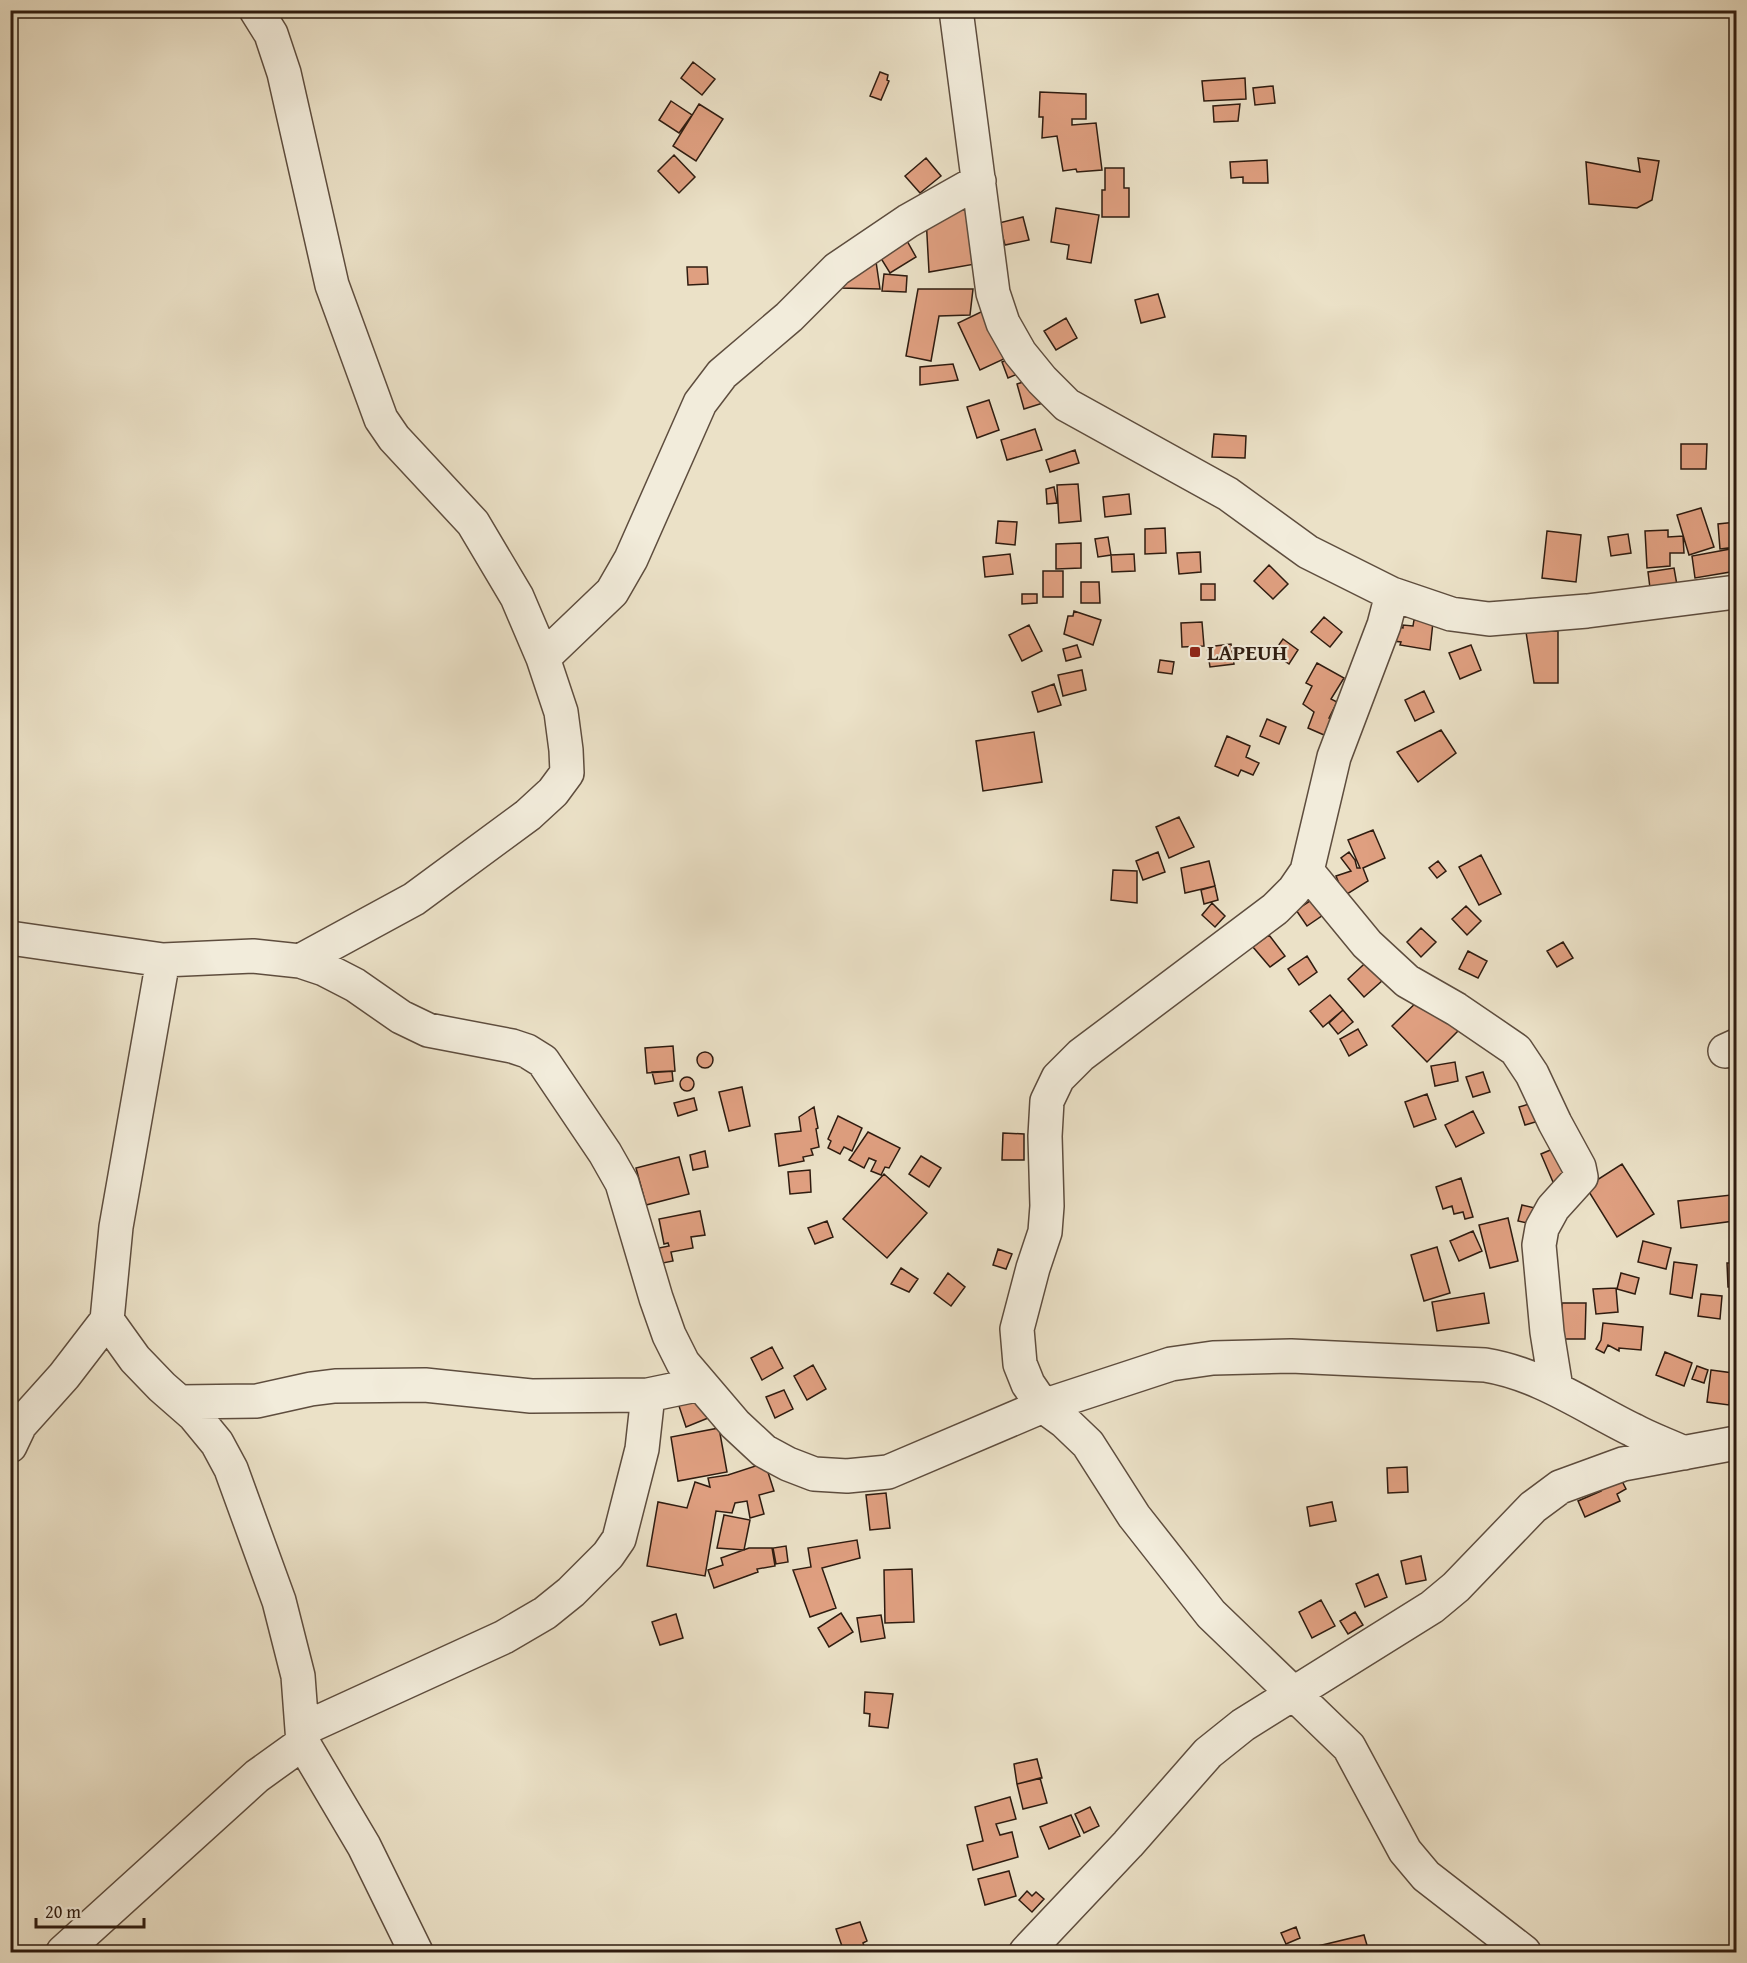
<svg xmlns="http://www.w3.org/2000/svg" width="1747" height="1963" font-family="'Gentium Book Plus',serif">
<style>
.building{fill:#df9f80;stroke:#2f1c10;stroke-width:1.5}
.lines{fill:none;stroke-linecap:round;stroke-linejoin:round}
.minor-casing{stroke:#5e4d3e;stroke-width:36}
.minor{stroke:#f2ecdb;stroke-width:33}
.poi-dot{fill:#8f2418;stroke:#f2ecdb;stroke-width:2}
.labels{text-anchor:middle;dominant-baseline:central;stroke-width:4.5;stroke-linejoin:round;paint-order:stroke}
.poi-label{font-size:22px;font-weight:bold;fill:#2f1c10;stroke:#f2ecdb;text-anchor:start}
</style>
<rect width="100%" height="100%" fill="#ebe1c7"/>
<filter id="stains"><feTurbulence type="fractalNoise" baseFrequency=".00333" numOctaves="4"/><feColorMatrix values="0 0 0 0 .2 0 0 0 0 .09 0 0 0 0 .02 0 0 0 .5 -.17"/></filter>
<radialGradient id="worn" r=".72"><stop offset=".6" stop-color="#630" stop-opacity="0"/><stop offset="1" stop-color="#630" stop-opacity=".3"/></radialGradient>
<path class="building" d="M693,62L715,79L702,95L681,78Z
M880,72L888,75L887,80L889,81L881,100L870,96Z
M1245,78L1246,99L1204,101L1202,81Z
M1273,86L1275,103L1255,105L1253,88Z
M1040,92L1086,94V119H1072V125L1096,123L1102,170L1077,172L1076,169L1063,171L1057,136L1042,138L1043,117H1039Z
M671,101L692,115L679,133L659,120Z
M699,104L723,119L696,161L673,146Z
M1240,104L1238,121L1214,122L1213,106Z
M674,155L695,177L679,193L658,171Z
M926,158L941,176L920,193L905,176Z
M1638,158L1659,161L1652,200L1637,208L1589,204L1586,162L1640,172Z
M1267,160L1268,183H1243V177L1231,178L1230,162Z
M1105,168H1124V188H1129V217H1102V190H1105Z
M976,207L981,263L929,272L926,217Z
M1056,208L1099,215L1091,263L1067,259L1069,245L1051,242Z
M1023,217L1029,240L1005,245L999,223Z
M901,230L916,257L890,273L874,247Z
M874,248L880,289L840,288Z
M687,267H707L708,284L688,285Z
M884,274L907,276L906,292L882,291Z
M918,289H973L970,315L939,316L931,361L906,356Z
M1158,294L1165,317L1141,323L1135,300Z
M983,311L1006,358L980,370L958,323Z
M1066,318L1077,338L1056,350L1044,331Z
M1016,357L1022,372L1008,378L1002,362Z
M953,364L958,380L920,385V367Z
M1035,378L1043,403L1024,409L1017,384Z
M989,400L999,430L977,438L967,407Z
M1035,429L1042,450L1007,460L1001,440Z
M1214,434L1246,436L1245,458L1212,457Z
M1681,444H1707L1706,469H1681Z
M1075,450L1079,463L1050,472L1046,460Z
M1078,484L1081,521L1059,523L1057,485Z
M1054,487L1057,503L1047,504L1046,489Z
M1129,494L1131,514L1105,517L1103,497Z
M1701,508L1714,547L1689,555L1677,515Z
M998,521L1017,522L1015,545L996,543Z
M1736,522V547L1720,549L1718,524Z
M1165,528L1166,553L1145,554V529Z
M1668,530V537L1683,536L1684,553H1670V566L1647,568L1645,531Z
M1547,531L1581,535L1576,582L1542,578Z
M1628,534L1631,553L1611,556L1608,537Z
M1108,537L1111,555L1098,557L1095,539Z
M1081,543V568L1056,569V544Z
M1736,548V571L1695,578L1692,556Z
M1200,552L1201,572L1179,574L1177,553Z
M1010,554L1013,574L985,577L983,557Z
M1134,554L1135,571L1112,572L1111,555Z
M1269,565L1288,584L1273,599L1254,581Z
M1674,568L1677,585L1650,588L1648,572Z
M1043,571H1063V597H1043Z
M1081,582H1099L1100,603H1081Z
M1201,584H1215V600H1201Z
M1022,594H1037V603L1022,604Z
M1074,611L1101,620L1093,645L1064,634L1068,616H1073Z
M1324,617L1342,632L1330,647L1311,632Z
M1414,620L1433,622L1430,650L1400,645L1401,642L1393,641L1395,627L1403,628V625L1413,626Z
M1202,622L1204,646L1182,647L1181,623Z
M1029,625L1042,651L1022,661L1009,635Z
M1558,631V683H1534L1526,632Z
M1283,639L1298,650L1289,664L1273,653Z
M1231,644L1234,664L1210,667L1207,647Z
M1077,645L1081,657L1066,661L1063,649Z
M1471,645L1481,670L1460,679L1449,653Z
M1160,660L1174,662L1172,674L1158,672Z
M1317,663L1344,678L1331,699L1337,702L1329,718L1331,720L1324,735L1308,728L1314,712L1303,704L1312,686L1306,683Z
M1082,670L1086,690L1063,696L1058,675Z
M1054,684L1061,705L1038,712L1032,692Z
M1424,691L1434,712L1415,721L1405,700Z
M1267,719L1286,727L1279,744L1260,736Z
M1441,730L1456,753L1418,782L1397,752Z
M1034,732L1042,782L983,791L976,741Z
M1227,736L1250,746L1246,757L1259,763L1253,775L1241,770L1238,776L1215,766Z
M1179,817L1194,847L1169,858L1156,827Z
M1373,830L1385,858L1363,868L1368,881L1344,896L1336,876L1351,871L1341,858L1349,852L1355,860L1357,868H1360L1348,840Z
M1158,852L1165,872L1143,880L1136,861Z
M1481,855L1501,894L1479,905L1459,867Z
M1209,861L1215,886L1185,893L1181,868Z
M1438,861L1446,871L1437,878L1429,868Z
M1113,870L1137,871V903L1111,900Z
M1215,886L1218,900L1204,904L1201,890Z
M1316,897L1326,913L1307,926L1296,910Z
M1212,903L1225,916L1215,927L1202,915Z
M1466,906L1481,921L1467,935L1452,919Z
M1421,928L1436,942L1421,957L1407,942Z
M1269,935L1285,956L1270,967L1253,947Z
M1563,942L1573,958L1557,967L1547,951Z
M1468,951L1487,961L1478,978L1459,969Z
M1375,954L1392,972L1364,997L1348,979Z
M1307,956L1317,972L1299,985L1288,969Z
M1425,994L1459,1030L1427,1062L1392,1026Z
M1330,995L1343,1010L1323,1027L1310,1011Z
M1343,1010L1353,1022L1338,1034L1329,1023Z
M1358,1029L1367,1045L1349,1056L1340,1039Z
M673,1046L675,1071L647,1073L645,1048Z
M697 1060a8 8 0 1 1 16 0a8 8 0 1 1-16 0Z
M1455,1062L1458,1081L1435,1086L1431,1066Z
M672,1071L673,1081L655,1084L652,1072Z
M1483,1072L1490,1092L1473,1097L1466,1077Z
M680 1084a7 7 0 1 1 14 0a7 7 0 1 1-14 0Z
M742,1087L750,1126L729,1131L719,1092Z
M1427,1094L1436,1119L1414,1127L1405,1102Z
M694,1098L697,1110L678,1116L674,1103Z
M1536,1102L1542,1120L1525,1125L1519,1107Z
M814,1107L818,1128L816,1129L819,1147L811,1149L813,1155L803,1157L804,1161L779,1166L775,1134L801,1131L799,1117Z
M1473,1111L1484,1133L1456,1147L1445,1125Z
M838,1116L862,1128L852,1151L844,1147L840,1154L828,1148L831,1141L828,1139Z
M868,1132L900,1148L889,1168L885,1167L881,1175L871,1171L876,1161L869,1158L864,1168L849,1160Z
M1003,1133L1024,1134V1160H1002Z
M1562,1145L1574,1173L1553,1182L1541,1154Z
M705,1151L708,1167L693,1170L690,1155Z
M921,1156L941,1168L929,1187L909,1174Z
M679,1157L689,1194L646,1205L636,1168Z
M1622,1164L1654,1214L1617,1237L1586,1187Z
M810,1170L811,1192L790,1194L788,1172Z
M884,1174L927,1213L887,1258L843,1219Z
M1461,1178L1473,1217L1465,1219L1463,1212L1454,1214L1452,1206L1443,1209L1436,1187Z
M1731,1195L1734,1221L1681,1228L1678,1201Z
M1522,1205L1535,1208L1531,1224L1518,1221Z
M700,1211L705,1235L691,1237L693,1248L671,1252L673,1261L658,1264L654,1249L669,1246L668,1243L664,1244L659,1219Z
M1508,1218L1518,1261L1490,1268L1479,1225Z
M827,1221L833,1237L815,1244L808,1228Z
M1473,1231L1482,1251L1459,1261L1450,1241Z
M1643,1241L1671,1248L1666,1269L1638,1262Z
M1437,1247L1450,1293L1424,1301L1411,1255Z
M998,1249L1012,1254L1006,1269L993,1265Z
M1674,1262L1697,1265L1692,1298L1670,1294Z
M1727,1263H1736V1286L1728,1287Z
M901,1268L918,1279L909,1292L891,1284Z
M948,1273L965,1287L951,1306L934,1293Z
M1621,1273L1639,1278L1635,1294L1617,1289Z
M1616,1288L1618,1312L1596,1314L1593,1289Z
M1484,1293L1489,1323L1437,1331L1432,1302Z
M1701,1294L1722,1296L1720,1319L1698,1316Z
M1562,1303H1586L1585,1339H1561Z
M1603,1323L1643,1327L1641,1350L1619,1348V1351L1608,1345L1604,1353L1596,1349L1601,1340Z
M772,1347L783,1368L762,1380L751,1358Z
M1665,1352L1692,1363L1684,1386L1656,1375Z
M813,1365L826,1389L807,1400L794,1376Z
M1697,1366L1708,1370L1704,1383L1692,1379Z
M1711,1370L1733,1373L1729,1405L1707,1402Z
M703,1388L713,1416L686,1427L676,1397Z
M784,1390L793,1409L775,1418L766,1397Z
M719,1428L727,1472L678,1481L671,1437Z
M765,1463L774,1491L759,1495L764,1514L750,1518L747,1501L735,1503L732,1513L716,1511L705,1576L647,1566L658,1502L687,1508L695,1482L710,1487L708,1478L728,1475Z
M1407,1467L1408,1492L1388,1493L1387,1468Z
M1621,1479L1626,1489L1617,1494L1620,1501L1585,1517L1578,1501L1601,1491L1596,1480Z
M886,1493L890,1528L870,1530L866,1495Z
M1332,1502L1336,1521L1310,1526L1307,1507Z
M724,1515L750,1520L744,1550L717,1548Z
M857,1540L860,1558L822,1568L836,1608L810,1617L793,1570L811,1567L808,1548Z
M786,1546L788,1562L776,1564L773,1548Z
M749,1548H772L775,1566L757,1569L758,1572L714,1588L708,1570L723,1565L721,1558Z
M1421,1556L1426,1580L1406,1584L1401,1561Z
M912,1569L914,1622L885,1623L884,1570Z
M1378,1574L1387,1597L1365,1607L1356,1584Z
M1321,1600L1335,1626L1312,1638L1299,1612Z
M1355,1612L1363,1625L1348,1634L1340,1621Z
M841,1613L853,1632L829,1647L818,1628Z
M676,1614L683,1638L660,1645L652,1622Z
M881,1615L885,1638L861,1642L857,1618Z
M865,1692L893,1694L888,1728L869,1726L870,1714L864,1713Z
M1037,1759L1042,1778L1017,1784L1014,1764Z
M1040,1778L1047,1803L1023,1809L1017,1784Z
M1010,1797L1016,1819L996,1824L1000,1835L1012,1832L1018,1857L973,1870L967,1845L983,1841L975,1807Z
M1090,1807L1099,1826L1084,1833L1075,1814Z
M1071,1815L1080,1836L1049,1849L1040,1827Z
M1009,1871L1016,1896L985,1905L978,1879Z
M1027,1891L1032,1896L1036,1892L1044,1899L1032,1912L1019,1900Z
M860,1922L867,1941L863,1943L866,1952H855L853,1946L843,1949L836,1929Z
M1296,1927L1300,1938L1286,1944L1281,1933Z
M1364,1935L1369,1952H1293Z"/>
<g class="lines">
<defs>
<path id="minor" d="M256,10L271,34L284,73L332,285L381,419L394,438L473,523L517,597L543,658L561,712L566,750L567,773L553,792L528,815L414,899L300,961
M956,10L993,293L1003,323L1020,353L1042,380L1067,405L1228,494L1308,552L1392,594L1451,614L1489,619L1587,611L1736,592
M1392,594L1384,625L1334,757L1307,871L1294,890L1275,909L1081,1055L1058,1078L1047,1101L1045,1136L1047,1206L1045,1232L1033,1268L1017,1329L1020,1364L1028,1384L1043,1406L1065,1422L1088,1444L1134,1516L1211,1614L1349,1747L1405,1851L1426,1876L1524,1952
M543,658L612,592L631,559L700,403L722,374L789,317L837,269L908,221L979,181
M1307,871L1367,944L1407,981L1456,1009L1516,1050L1532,1074L1555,1123L1579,1167L1581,1177L1553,1208L1542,1228L1539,1245L1547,1332L1556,1388
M10,938L163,960L253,956L300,961L324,969L355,985L401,1017L428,1030L512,1046L527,1051L543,1061L605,1153L622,1183L656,1298L669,1335L683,1363L735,1424L764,1451L788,1464L814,1474L847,1476L888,1472L1043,1406L1171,1364L1213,1358L1291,1356L1485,1365C1540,1374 1584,1406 1633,1430C1649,1439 1667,1445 1684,1453
M1725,1051L1736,1046
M107,1320L135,1359L162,1387L194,1415L217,1443L231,1469L279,1601L298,1676L303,1743L364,1846L416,1952
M180,1402L257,1401L311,1389L335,1386L425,1385L531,1396L648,1395L701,1384
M10,1446L20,1425L64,1376L107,1320L116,1227L163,960
M303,1729L504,1637L545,1613L571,1592L608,1555L619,1539L642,1449L648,1395
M63,1952L257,1776L303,1743
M1026,1952L1128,1844L1208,1753L1243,1725L1432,1607L1456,1587L1533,1507L1560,1487L1623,1464L1736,1443"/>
</defs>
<use href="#minor" class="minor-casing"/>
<use href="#minor" class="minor"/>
</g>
<rect class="poi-dot" x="1189" y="646" width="12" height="12" rx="3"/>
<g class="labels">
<g class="poi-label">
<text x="1207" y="652">LAPEUH</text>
</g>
</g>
<rect width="1747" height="1963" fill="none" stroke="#ebe1c7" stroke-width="36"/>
<rect x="12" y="12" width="1723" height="1939" fill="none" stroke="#2f1c10" stroke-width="3"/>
<rect x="18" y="18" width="1711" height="1927" fill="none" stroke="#2f1c10" stroke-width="1.5"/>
<path d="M36 1918v9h108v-9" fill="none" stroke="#2f1c10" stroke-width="3"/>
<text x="45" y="1918" font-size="18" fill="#2f1c10" stroke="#f2ecdb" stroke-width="4.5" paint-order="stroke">20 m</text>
<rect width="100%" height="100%" filter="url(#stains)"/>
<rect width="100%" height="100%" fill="url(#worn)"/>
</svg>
